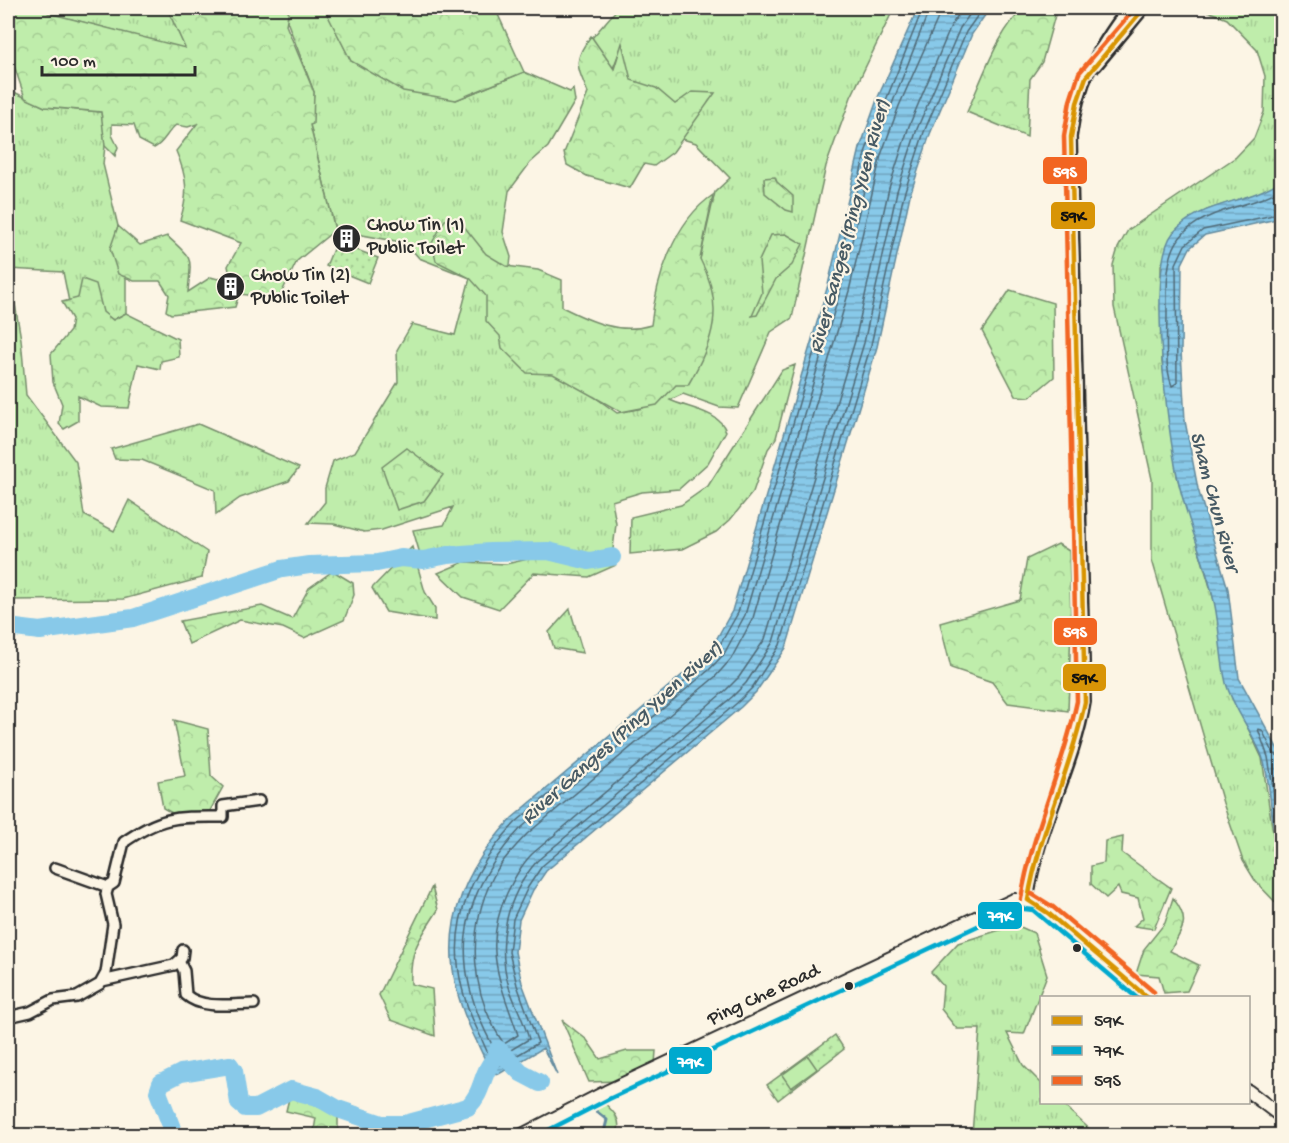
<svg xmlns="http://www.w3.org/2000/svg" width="1289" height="1143" font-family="'Gochi Hand',sans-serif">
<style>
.grass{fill:url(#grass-tufts);stroke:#758c6b;stroke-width:1.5}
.forest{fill:url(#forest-crowns);stroke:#758c6b;stroke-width:1.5}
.park{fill:url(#park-dots);stroke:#758c6b;stroke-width:1.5}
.pitch{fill:#bfedab;stroke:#758c6b;stroke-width:1.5}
.water{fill:url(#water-rules);stroke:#638a9d;stroke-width:1.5}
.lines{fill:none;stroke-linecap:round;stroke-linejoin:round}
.shore{stroke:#506a77;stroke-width:1.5}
.stream{stroke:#638a9d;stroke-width:3}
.river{stroke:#88c9e9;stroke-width:18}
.street-casing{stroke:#2b2b2b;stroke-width:14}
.secondary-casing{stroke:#2b2b2b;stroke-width:16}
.street{stroke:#fcf5e5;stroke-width:9}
.secondary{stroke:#fcf5e5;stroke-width:12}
.bus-1-casing{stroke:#fcf5e5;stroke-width:9}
.bus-2-casing{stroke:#fcf5e5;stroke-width:9}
.bus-3-casing{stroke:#fcf5e5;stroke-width:9}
.bus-1{stroke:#d89406;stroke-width:4.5}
.bus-2{stroke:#00a9ce;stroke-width:4.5}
.bus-3{stroke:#f26522;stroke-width:4.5}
.bus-dot{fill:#2b2b2b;stroke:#fcf5e5;stroke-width:2}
.labels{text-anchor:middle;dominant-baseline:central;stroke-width:4.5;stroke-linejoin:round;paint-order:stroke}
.poi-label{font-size:20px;fill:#2b2b2b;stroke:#fcf5e5;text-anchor:start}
.street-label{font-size:20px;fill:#2b2b2b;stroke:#fcf5e5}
.water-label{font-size:21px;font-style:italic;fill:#475a64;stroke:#fcf5e5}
.line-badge{stroke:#fcf5e5;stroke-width:2}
.badge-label{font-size:16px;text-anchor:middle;font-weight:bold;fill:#fff}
.pale-badge-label{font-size:16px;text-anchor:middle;font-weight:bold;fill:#111}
</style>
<defs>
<pattern id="grass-tufts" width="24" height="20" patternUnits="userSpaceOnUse" patternTransform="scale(1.5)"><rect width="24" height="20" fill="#bfedab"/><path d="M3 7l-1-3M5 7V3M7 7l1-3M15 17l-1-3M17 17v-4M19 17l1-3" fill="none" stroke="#a4cb93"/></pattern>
<pattern id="forest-crowns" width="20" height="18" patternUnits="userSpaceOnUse" patternTransform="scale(1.5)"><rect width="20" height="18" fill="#bfedab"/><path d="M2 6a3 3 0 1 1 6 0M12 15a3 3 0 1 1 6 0" fill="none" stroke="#a4cb93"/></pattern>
<pattern id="park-dots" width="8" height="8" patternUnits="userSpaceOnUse" patternTransform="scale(1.5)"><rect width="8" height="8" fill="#bfedab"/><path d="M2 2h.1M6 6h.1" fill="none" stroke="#a4cb93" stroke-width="1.8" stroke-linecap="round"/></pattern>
<pattern id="water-rules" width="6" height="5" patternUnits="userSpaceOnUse" patternTransform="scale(1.5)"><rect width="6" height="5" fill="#88c9e9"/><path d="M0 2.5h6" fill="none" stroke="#6fa3bd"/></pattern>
</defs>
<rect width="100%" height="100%" fill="#fcf5e5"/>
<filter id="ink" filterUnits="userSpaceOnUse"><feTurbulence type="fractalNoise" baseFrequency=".0167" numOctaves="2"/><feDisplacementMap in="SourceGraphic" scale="12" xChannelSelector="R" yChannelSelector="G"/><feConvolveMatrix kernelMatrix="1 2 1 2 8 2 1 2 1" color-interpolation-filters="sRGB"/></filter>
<g filter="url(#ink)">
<path class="grass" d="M47,8H167L186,49L48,13Z
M289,8H325L351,61L456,100L524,72L570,92L573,89L575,101L548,147L530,163L509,191L503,232L511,257L502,330L617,413L643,408L700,259L715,192L730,178L696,143L679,138L628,80L622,45L612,71L592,38L618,8H894L851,97L826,166L792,318L771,332L738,408L719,407L683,394L670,400C686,408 719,411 726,431L708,463L679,489L642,492L612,501L616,524L612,557L589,561L548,551L454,554L424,568L413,530L444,525L453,507L382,530L364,532L334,524L308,523L325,502V488L333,461L355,452L398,382L397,350L412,324L455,335L470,278L419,258L406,243L335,230L310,125L314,92L287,21Z
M1177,8H1281V180L1268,190L1207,210L1187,222L1161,265L1162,362L1177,476L1216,607L1227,684L1262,758L1274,840L1281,859V908L1256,882L1243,861L1223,803L1152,560V479L1114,307L1113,265L1118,248L1128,230L1236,157L1254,138L1264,112L1265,76L1257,50L1227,19L1205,10H1176Z
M14,92L45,107L102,112L105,146L103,164L118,226L111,252L126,277V313L113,320L78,298L69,302L63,272L9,269L21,339L26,395L76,462L84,515L114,531L129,500L207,552L202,578L123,599L8,600V98Z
M795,365L776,438L768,449L753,492L730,520L716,532L682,549L630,554L631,517L681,505L708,486L782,370Z
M198,424L299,468L289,481L240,498L216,515L215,490L142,460L115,459L111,449Z
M1016,925L1034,933L1047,975L1024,1034L1007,1033L1023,1065L1041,1083L1042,1102L1061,1103L1096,1135H972L980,1029H957L941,1009L943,986L931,972L958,943Z
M602,1101C613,1111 624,1120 616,1135H603L607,1120L591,1107Z"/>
<path class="forest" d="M8,8H47L48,13L185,48L167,8H289L286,25L314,92L313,124L310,125L335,230L297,261L279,298L239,294L235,307L171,314L166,311L169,295L160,281H134L118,274L110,249L118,226L140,245L167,236C195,261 191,256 188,292L211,277L218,279L225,277L238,293L239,276L230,275L228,266L241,243L180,220C189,193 187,177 176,151L197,124L188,127L176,125C167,132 164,143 154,148L139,140L134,125L112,124V135L118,147L115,156L105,146L101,112L45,107L25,98L8,48Z
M324,8H495L524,72L456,100L403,91L351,61Z
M1025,8H1057L1042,62L1030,79L1027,137L967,112C981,82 999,27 1025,8Z
M591,36L614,69L622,43L631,80L656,88L675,104L692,92L715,93L673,152L654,166L644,164L630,188L587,176L567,165L564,153L588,93C577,66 572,61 591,36Z
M775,177L777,182L793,196V212L786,210L765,193L764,178Z
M713,195L700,259C725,306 714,341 688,385H676L657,405L621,412L553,374L527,373L502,348L500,336L486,321V296L470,278L436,261L432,243L445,220H459L486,254L506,266L538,270L562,280V307C590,321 619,335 651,325C656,280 673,222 713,195Z
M786,234L803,244L792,265L776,279L757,315L752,316L762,293L759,261L771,235Z
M82,279L96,284L103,312L113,320L126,313L178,339L179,357L161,361L160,369L138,364L129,408L101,407L78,396V421L64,429L59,424L62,404L53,382L51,354L70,331L72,319L62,302L78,298Z
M1010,290L1053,303L1054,377L1030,397L1016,396L982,331Z
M407,448L443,475L424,501L397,510L382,467Z
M1058,544L1069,551L1071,627L1068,711L1008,703L992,682L951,668L940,623L1020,600L1027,559Z
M412,547L425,592L435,608V620L386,612L372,588Z
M537,557L614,566L589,577L534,573L499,609L463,597L438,573L464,562L506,564Z
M333,571L353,583L354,595L344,620L304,638L283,628L240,620L189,644L180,621L262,606L292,619L309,588Z
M570,609L583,653L554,648L549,632Z
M174,720L208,729L211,776L223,787L207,816L190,823L163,808L158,781L185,776Z
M1123,837L1122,853L1171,888L1154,929L1134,926L1143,918L1138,898L1121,894L1118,887L1106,898L1091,884V866L1104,863L1105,841Z
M432,887L438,910C420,939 409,949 411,984L432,989L435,1036L391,1020L379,995Z
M1173,898C1191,921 1183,928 1170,951L1199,965L1187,991L1164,993L1159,976L1136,974L1144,949L1165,923Z
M562,1020L587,1040L600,1059L627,1051H656L655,1064L619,1081L589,1082Z
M291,1090L317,1097L338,1109V1129L331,1132L314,1130L316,1118L286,1111Z"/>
<path class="park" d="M336,242L378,258L368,283L326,266Z
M835,1035L844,1049L778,1100L767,1085Z"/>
<path class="pitch" d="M808,1056L817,1069L791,1088L782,1075Z"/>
<path class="water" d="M918,8H990L972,34L930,134L910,195L877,347L786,648L756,692L741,707L546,871L533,890L519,920L515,952L522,983L557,1075L543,1048L499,1074L493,1073C485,1062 480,1048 474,1036C433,953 450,884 512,818L700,660L712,647L732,611L828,285L860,148L878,97Z
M1281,180V218L1205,235L1190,248L1182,264L1181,351L1185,421L1198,489L1228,589L1239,678L1281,755V859C1269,825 1273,787 1262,756C1252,731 1233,708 1226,683C1220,658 1220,631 1215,606C1206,562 1186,520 1177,475C1168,432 1146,266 1173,233C1200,201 1249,204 1281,180Z"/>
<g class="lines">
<path class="shore" d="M923,8L866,150L833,286L738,613L717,650L704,665L516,822C457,885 439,952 478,1031C484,1043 488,1058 497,1067L538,1043L517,985L509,952L513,919L528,887L542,866L737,703L752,688L780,645L871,345L904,194L924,132L966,32L983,8
M930,8L873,152L841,288L745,615L724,654L709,670L521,828C453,900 449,973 499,1057L529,1039C524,1021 515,1005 509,987C496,942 506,897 537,861L732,697L746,683L773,642L864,343L897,191L917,129L960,28L974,8
M939,8L938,18L899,106L881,155L849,291L753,618L731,659L715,677L527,834C515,847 501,861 493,877C466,931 470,994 504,1044L518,1035C500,982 482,947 507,893C514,879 521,865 532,854L726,690L739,677L765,639L855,341L889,188L909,126L952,24L963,8
M1282,188C1267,198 1252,202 1235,207C1170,227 1166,248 1167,313C1167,335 1164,365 1172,386L1177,383L1176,264L1185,245L1203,230L1282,213
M1282,757L1274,754L1262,730L1258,729L1268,757L1282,842"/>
<path class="stream" d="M591,1107L607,1120L603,1136"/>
<path class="river" d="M8,627L40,631L133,618L282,569L309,565L377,563L401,558L423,560L448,555L490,552L548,551L589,561L612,557
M498,1049L521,1073L540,1083
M175,1136L158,1092L161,1083L181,1073L230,1065L234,1071L239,1103L245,1108H256L291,1090L317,1097L338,1109L382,1124H405L468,1107C486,1089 479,1072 500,1053"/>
<defs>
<path id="street" d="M1096,66L1144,8
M55,868L108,887
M1028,900C1036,831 1074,770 1085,702L1071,137C1078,83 1096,50 1128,8
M179,961L184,971L186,995C203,1010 233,1004 254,1004
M102,981L174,965L182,958L183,950
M8,1017L30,1012L53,1000L77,997L100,984L106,973L113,924L106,894L108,887L114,883L124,842C163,815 177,817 223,817V806L259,801"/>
<path id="secondary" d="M1248,1091L1282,1117
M520,1136L606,1092L1014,900H1028L1037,904L1149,998"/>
</defs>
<use href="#street" class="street-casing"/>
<use href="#secondary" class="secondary-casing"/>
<use href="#street" class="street"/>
<use href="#secondary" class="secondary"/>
<defs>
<path id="bus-1" d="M1028,900C1039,832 1071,770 1085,702L1071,137L1077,103L1086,77L1144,8
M1028,900L1048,913L1148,998"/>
<path id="bus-2" d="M537,1136L609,1099L1016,908L1033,910L1137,998"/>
<path id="bus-3" d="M1032,894L1053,907L1154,992
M1021,899C1032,831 1063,769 1077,701L1064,136L1070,101L1079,73L1135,8"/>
</defs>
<use href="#bus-1" class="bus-1-casing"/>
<use href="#bus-2" class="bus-2-casing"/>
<use href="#bus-3" class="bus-3-casing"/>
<use href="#bus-1" class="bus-1"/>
<use href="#bus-2" class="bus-2"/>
<use href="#bus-3" class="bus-3"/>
</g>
</g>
<defs>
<symbol id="building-disc" viewBox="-11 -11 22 22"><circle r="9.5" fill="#2b2b2b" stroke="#fcf5e5"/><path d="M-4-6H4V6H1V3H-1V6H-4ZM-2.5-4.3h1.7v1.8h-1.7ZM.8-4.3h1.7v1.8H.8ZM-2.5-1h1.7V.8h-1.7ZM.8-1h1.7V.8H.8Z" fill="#fff"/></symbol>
</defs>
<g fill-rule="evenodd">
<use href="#building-disc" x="330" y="222" width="33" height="33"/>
<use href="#building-disc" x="214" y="270" width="33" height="33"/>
</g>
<g class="bus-dot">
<circle cx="1077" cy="948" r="5"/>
<circle cx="849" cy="986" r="5"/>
</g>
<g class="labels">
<g class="poi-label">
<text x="367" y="226">Chow Tin (1)<tspan x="367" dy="23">Public Toilet</tspan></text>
<text x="251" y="276">Chow Tin (2)<tspan x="251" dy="23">Public Toilet</tspan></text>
</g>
<g class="street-label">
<text transform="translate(764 996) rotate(-25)">Ping Che Road</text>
</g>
<g class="water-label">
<text transform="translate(851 227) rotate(-75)">River Ganges (Ping Yuen River)</text>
<text transform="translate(1213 502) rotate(75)">Sham Chun River</text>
<text transform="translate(623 734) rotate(-42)">River Ganges (Ping Yuen River)</text>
</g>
</g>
<g class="line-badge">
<rect x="1042" y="156" width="46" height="29" rx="6" fill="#f26522"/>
<rect x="1050" y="201" width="46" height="29" rx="6" fill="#d89406"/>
<rect x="1053" y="617" width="45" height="29" rx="6" fill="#f26522"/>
<rect x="1062" y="663" width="45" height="29" rx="6" fill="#d89406"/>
<rect x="977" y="901" width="46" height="29" rx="6" fill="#00a9ce"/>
<rect x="668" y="1046" width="45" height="29" rx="6" fill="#00a9ce"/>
</g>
<g class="badge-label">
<text x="1065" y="177">59S</text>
<text x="1075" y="637">59S</text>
<text x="1000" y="921">79K</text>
<text x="690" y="1067">79K</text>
</g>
<g class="pale-badge-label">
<text x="1073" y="221">59K</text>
<text x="1084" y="683">59K</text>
</g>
<rect width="1289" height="1143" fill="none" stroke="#fcf5e5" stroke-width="30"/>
<rect x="15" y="15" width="1259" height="1113" fill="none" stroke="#2b2b2b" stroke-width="2" filter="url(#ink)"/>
<rect x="1040" y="996" width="210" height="108" fill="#fcf5e5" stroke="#a8a49b" stroke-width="1.5"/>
<rect x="1052" y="1016" width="30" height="9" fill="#d89406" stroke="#a8a49b" stroke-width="1.5"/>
<text x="1094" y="1026" font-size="18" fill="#2b2b2b">59K</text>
<rect x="1052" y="1046" width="30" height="9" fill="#00a9ce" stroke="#a8a49b" stroke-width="1.5"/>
<text x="1094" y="1056" font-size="18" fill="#2b2b2b">79K</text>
<rect x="1052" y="1076" width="30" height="9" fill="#f26522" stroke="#a8a49b" stroke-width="1.5"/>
<text x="1094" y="1086" font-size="18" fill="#2b2b2b">59S</text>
<path d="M42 66v9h153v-9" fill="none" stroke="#2b2b2b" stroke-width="3"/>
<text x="51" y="66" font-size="18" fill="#2b2b2b" stroke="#fcf5e5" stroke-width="4.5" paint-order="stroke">100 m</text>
</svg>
